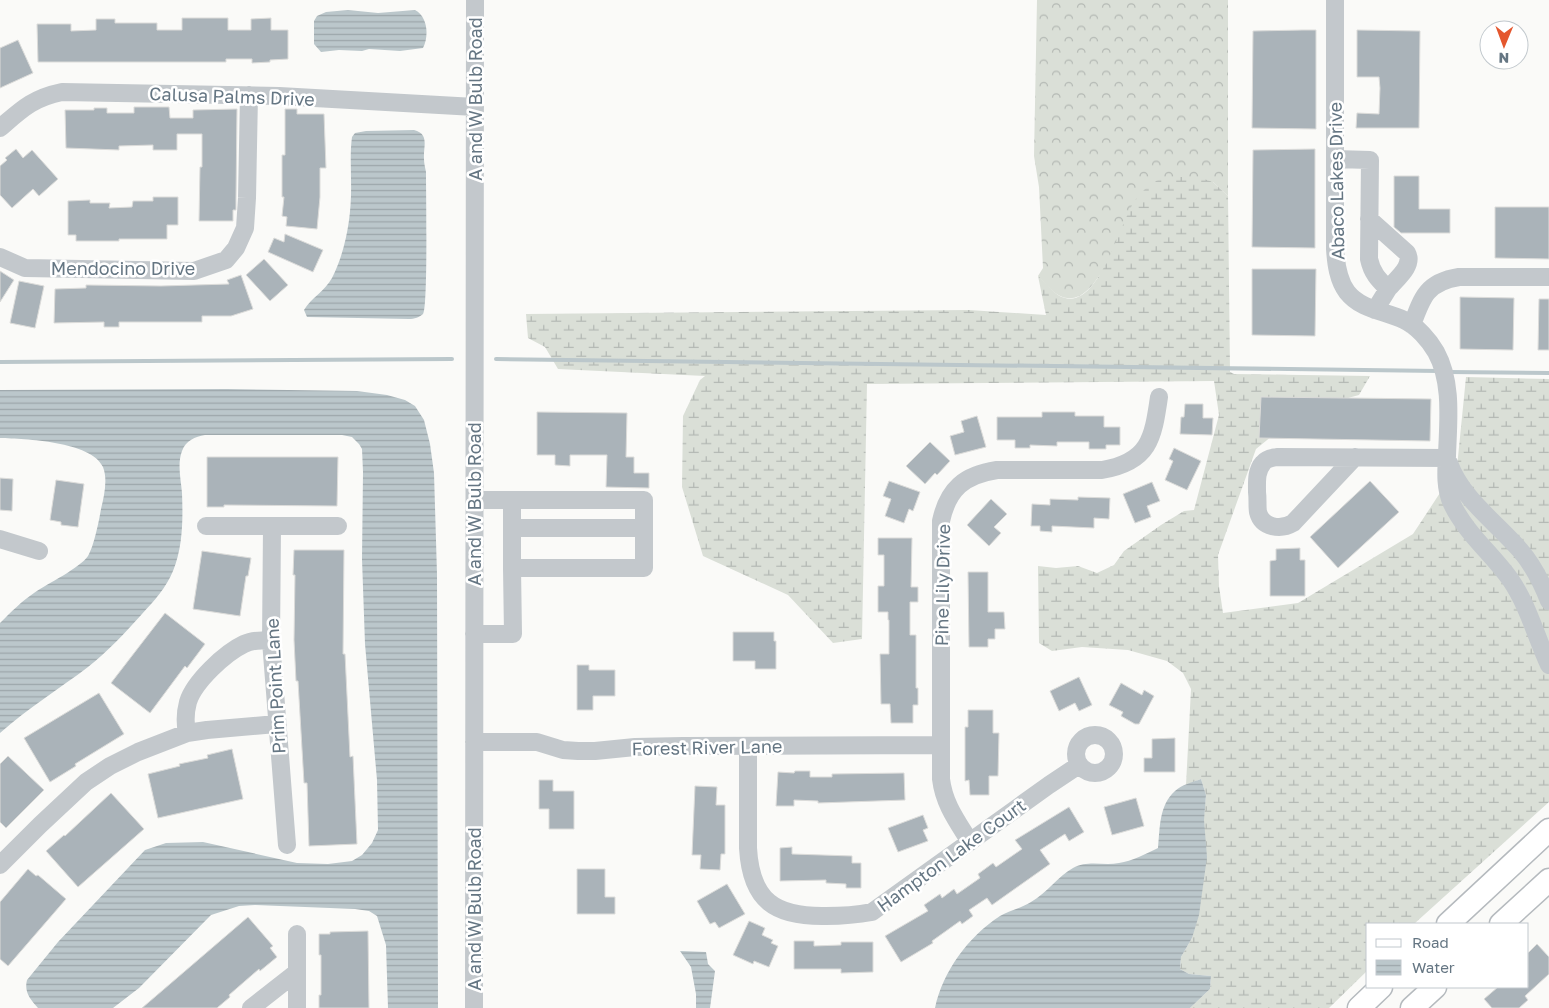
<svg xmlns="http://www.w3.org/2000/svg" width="1549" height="1008" font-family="'Golos Text',sans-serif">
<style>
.forest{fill:url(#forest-crowns)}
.wetland{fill:url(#wetland-marsh)}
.water{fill:url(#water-rules)}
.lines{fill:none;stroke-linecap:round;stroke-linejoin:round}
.stream{stroke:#bbc7cb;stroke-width:4}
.building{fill:#aab3b9;stroke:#dcdcda}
.major-casing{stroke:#b5babe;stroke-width:25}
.minor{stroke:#c3c8cc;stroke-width:18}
.major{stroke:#fff;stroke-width:22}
.labels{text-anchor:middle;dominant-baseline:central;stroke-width:5;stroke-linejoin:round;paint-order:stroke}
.street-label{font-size:18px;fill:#657683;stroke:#fff}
</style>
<defs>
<pattern id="forest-crowns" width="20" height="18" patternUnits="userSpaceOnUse" patternTransform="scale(1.25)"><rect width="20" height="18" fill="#dadfd7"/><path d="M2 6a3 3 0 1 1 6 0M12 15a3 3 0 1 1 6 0" fill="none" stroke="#b4b9b4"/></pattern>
<pattern id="wetland-marsh" width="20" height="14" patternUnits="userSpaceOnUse" patternTransform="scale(1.25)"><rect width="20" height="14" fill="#dadfd7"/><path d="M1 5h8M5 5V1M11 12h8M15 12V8" fill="none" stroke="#b4b9b4"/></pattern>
<pattern id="water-rules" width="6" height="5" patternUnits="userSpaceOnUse" patternTransform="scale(1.25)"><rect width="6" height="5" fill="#bbc7cb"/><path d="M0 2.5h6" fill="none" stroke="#9ca6aa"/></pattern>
</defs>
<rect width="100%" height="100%" fill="#fafaf8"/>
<path class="forest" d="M1037,0H1228V196L1213,182L1099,276C1090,289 1078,304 1060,296C1052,292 1044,282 1038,276L1043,268L1039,187L1034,156Z"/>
<path class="wetland" d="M1163,177H1198L1213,182L1228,196L1230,372L1234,374L1370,376L1359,395L1304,410L1256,449L1218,555L1219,586L1223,613L1298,603L1413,534L1457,467L1466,377L1549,379V802L1414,924H1368V970L1329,1008H1190L1210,989L1211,976L1189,974L1180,969L1181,957L1192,938L1206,795L1201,779L1186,785L1191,689L1183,673L1167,661L1128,650L1082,647L1052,651L1039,643L1038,566L1056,568L1078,566L1097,573L1114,565L1124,551L1161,525L1184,511L1194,510L1219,415L1214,381L867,384L862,639L833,643L788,595L703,556L682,487L683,416L700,380L705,376L558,369L545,347L528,338L526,314L969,310L1046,315L1038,276C1045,282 1051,290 1058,295C1098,319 1120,219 1136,199C1143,189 1153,183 1163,177Z"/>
<path class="water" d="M415,10C428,17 429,36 423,48L400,51L369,49L362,51L339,50L321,52L314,44V21L317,16L326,12L348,10L378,13Z
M414,130C430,134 423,147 424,159C424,163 425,167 426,172C426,189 428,308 423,314C420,317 414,319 409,319L307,317L304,310C311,298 325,291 332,278C347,248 352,213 351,180C351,166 350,152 352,137L355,133L366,131Z
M227,389L357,391L387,395L405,400L415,406L424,420L430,444L434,473L437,574L438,1008H388L386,945L377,916L369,911L355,909L255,905L239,906L211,915L139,988L113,1008H38C30,999 24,992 27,980L58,942L145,850L166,843L203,842L297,863L328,864L352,861L362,855L372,843L378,830L377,780L365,644L362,559L363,472L362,449L359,444L352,437L342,435H205C195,437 186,440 182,451C177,464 181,480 182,493C183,518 183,547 173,571C166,588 154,601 142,614C125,633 108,651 88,667C59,689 28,708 0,733V623C11,612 22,601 34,593C47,584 80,568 88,556C94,546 99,521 101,509C104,496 108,480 103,467C91,441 25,439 0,438V390Z
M1201,779L1206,795L1204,820L1207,857L1199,915L1192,938L1181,957L1180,969L1189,974L1211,976L1210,989L1190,1008H935C943,971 968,937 1000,916C1010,910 1022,908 1031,902C1047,893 1058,876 1073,868C1087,860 1104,866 1119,863C1132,861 1146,854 1158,848C1160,828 1159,805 1175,791C1181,785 1193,782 1201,779Z
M680,951L706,952L708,964L715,971L710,1008H696V994L691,967Z"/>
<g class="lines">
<path class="stream" d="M496,359L1439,371
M0,362L452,359
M1449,372L1549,373"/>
</g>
<path class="building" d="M182,18H228V30H251V19L271,18V30H288V59L270,60V62L252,63V59H226V62H38L37,24H71V31L96,30V19H115V23H157V30H182Z
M1303,30H1316V129L1252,128L1253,31Z
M1357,30L1420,31L1419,128H1356L1357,113L1379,114L1380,88L1379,77H1357Z
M18,40L33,73L0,88V48Z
M134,107H169L170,118H193V110L237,109L236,198V210H233V221H199L200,167H202V134H177V150H153V145L119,146V150L66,148L65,110H94V108H107V113H134Z
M285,109H297V114H324L326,168H320V197L317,229L286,226L287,217L282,216L284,197H282V155H285Z
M16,149L23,158L32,150L58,179L39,196L33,189L12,208L0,195V166L7,160L5,158Z
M1315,149V248L1252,247L1253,150Z
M1394,176H1419V209H1450V233H1401L1394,227Z
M153,197H178V225H167V239H119V241H76V235H68V201L90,200V203H110L109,208L132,207L133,201H153Z
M1495,207H1549V259L1495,258Z
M285,234L323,250L313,272L268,252L274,238L284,242Z
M264,259L288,285L270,301L246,275Z
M1252,269H1316L1315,336L1252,335Z
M0,271L14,280L0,302Z
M241,275L253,309L231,316H202V322H119V327H104V322L54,323L55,289L86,288V285L161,286L229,284L227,280Z
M19,281L44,286L35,328L10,323Z
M1460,297L1514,298L1513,350L1460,349Z
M1539,299H1549V350H1538Z
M1261,397L1431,399L1430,441L1259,438Z
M1185,404H1203V418H1213L1212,435L1180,434L1181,417H1184Z
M537,412L627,413L626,457H634V473H649V488L606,487L607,455H570V466L555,465V455H537Z
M1042,412H1075V416H1104V427H1120V445H1106V449H1089V442H1057V446L1030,445V448H1015V440H997V417H1042Z
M977,416L986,447L955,455L950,436L964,432L961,421Z
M930,442L950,461L937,475L935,473L925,484L906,466Z
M1174,448L1201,461L1187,490L1165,480L1173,461L1169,459Z
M207,457H338L337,506L224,505V507H207Z
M0,478L13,479L12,511L0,510Z
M56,480L84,484L78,527L61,525V522L50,520Z
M889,481L920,492L913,511L909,509L904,523L885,516L891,499L883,496Z
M1370,481L1399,512L1338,568L1310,537Z
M1152,482L1160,501L1147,506L1151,517L1135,523L1123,494Z
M1078,497L1110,498L1109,519L1094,518V528L1052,526V532L1040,531V526H1031L1032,504L1050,505V499L1078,500Z
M991,499L1007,514L994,527L1001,533L989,546L967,525Z
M878,538H912L911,587H918V602H910V635H916V688H918V705H913V723H891L890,704H881L880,654H889V620H888V612H878V586H884V555H878Z
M1300,548V560H1305V596H1270V561L1276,560V549Z
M294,550H344L343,654H345L350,757L353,756L357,844L309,846L307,783H304L298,681H296L294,640L295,575H293Z
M202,551L251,558L248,576H246L240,616L193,609Z
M968,572H988V612H1004L1005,629H995V639H988V647H969Z
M165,613L205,644L187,668L185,666L150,713L111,683Z
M733,632H774V641H776V669H755V661H733Z
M577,665H589V670H615V696H593V710H577Z
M1079,677L1092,705L1079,711L1075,703L1059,711L1050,691Z
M1121,683L1142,695L1144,690L1154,696L1139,724H1135L1121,716L1123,712L1109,705Z
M99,693L124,734L75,764L76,766L50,782L24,738Z
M968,710H993V733H999L998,776H989V795H970L969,780L965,781V727H968Z
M1175,738V772H1144V758H1152V739Z
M232,749L243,799L158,818L148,774L180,766L179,764L208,758L207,755Z
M8,756L44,790L6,828L0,822V764Z
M795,771H810V777H832V774L904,773L905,800L818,803V801L794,800V806H776L778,772L794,773Z
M539,780H553V791H574V829H549V809H539Z
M695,786L717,787L716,805H725V854H721L720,870L700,869L701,855H692Z
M111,793L144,829L78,887L46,851L64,835L65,836Z
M1136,798L1144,826L1112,835L1104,807Z
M1069,807L1084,832L1069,841L1065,834L1040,850L1050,864L992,905L987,898L969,910L973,916L962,924L960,921L932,941L933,943L901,962L885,936L928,911L924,905L940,894L942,898L954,889L957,894L980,878L978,874L993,863L996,867L1022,849L1015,840Z
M923,815L928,828L923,830L928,841L898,852L888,828Z
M792,847V854L852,856V863H861V888H846V884L826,883V880L780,881V848Z
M28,869L36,876L38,875L66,899L8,966L0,959V902Z
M577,869H605V897H615V914H577Z
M727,884L745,914L719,928L715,922L710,924L697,901Z
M248,917L273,946L270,948L277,957L260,971L259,969L229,995L230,997L217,1008H142Z
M749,921L765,928L762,935L773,940L771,943L778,946L769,967L754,961L753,964L733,955Z
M368,931L369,1008H319V995H321V955H319V934H330V932Z
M794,941H814V946L841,945V942H873V972L841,973V969H794Z
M1537,944L1549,957V974L1525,996L1528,1000L1519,1008H1492L1484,999L1498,987H1528V953Z"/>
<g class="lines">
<defs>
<path id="major" d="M1448,924L1549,830
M1501,924L1549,880
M1359,1008L1381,987
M1412,1008L1435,987"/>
</defs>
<use href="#major" class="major-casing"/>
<path class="minor" d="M1335,0V249C1336,264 1338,280 1347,292C1361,310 1385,311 1404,320C1417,326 1429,340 1436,352C1453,383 1448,422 1447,456C1446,472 1445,489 1452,504C1466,533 1492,554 1510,579C1528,605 1536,637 1549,665
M0,128C22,109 33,98 62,92L279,96L475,107
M1335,159L1370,160L1369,259C1372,273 1378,279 1388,289L1375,310
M1369,219L1407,253C1414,266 1396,279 1388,289
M0,257L25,268L194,271L226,260L236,248L245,228L247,198L249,95
M1412,325C1422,297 1427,282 1459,277H1549
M1355,457L1293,523C1281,530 1262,528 1258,512C1257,506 1258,499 1257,492C1257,482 1256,471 1263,463C1267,458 1272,458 1277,457L1447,458
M1449,463C1462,499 1496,522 1520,550C1533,565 1542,583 1549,601
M512,500V568
M206,526H338
M272,527L271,641L287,845
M512,528H643
M0,539L39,551
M474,634H513L512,568H644V500H475
M187,733C185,723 185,713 188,702C194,682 225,653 244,644C252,640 262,640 271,641
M1076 754a19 19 0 1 1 38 0a19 19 0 1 1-38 0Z
M474,742H537L563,750L578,751H595L635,747L683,746L941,745
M748,746V848C751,901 775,917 826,916C842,916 856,915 872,912L1049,785L1079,765
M970,842C957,821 944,804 941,779V521C948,489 964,475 997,470H1102C1149,462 1153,439 1159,397
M0,865L40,825L86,782L110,766L138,752L187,733L207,730L276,724
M297,934V1008
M251,1008L297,972
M474,1008L475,0"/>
<use href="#major" class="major"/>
</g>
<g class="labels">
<g class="street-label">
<text transform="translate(232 96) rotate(2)">Calusa Palms Drive</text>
<text transform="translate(475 99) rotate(-90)">A and W Bulb Road</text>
<text transform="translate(1336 181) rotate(-91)">Abaco Lakes Drive</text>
<text x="123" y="268">Mendocino Drive</text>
<text transform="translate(474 504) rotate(-90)">A and W Bulb Road</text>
<text transform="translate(942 585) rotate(-89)">Pine Lily Drive</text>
<text transform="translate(275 686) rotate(-93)">Prim Point Lane</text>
<text transform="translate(707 747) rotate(-1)">Forest River Lane</text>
<text transform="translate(951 855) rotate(-36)">Hampton Lake Court</text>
<text transform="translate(474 909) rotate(-90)">A and W Bulb Road</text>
</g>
</g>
<rect x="1366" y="923" width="162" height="65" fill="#ffffff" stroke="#c1c8cd"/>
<rect x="1376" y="939" width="25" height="8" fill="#ffffff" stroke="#c1c8cd"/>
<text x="1412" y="948" font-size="15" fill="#657683">Road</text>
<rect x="1376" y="960" width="25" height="15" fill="url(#water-rules)" stroke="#c1c8cd"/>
<text x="1412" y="973" font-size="15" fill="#657683">Water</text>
<g transform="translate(1504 45) rotate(181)"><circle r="24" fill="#ffffff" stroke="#c1c8cd"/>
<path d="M0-4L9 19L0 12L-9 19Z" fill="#e4572e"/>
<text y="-8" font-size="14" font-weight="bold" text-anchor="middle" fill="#657683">N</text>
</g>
</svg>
